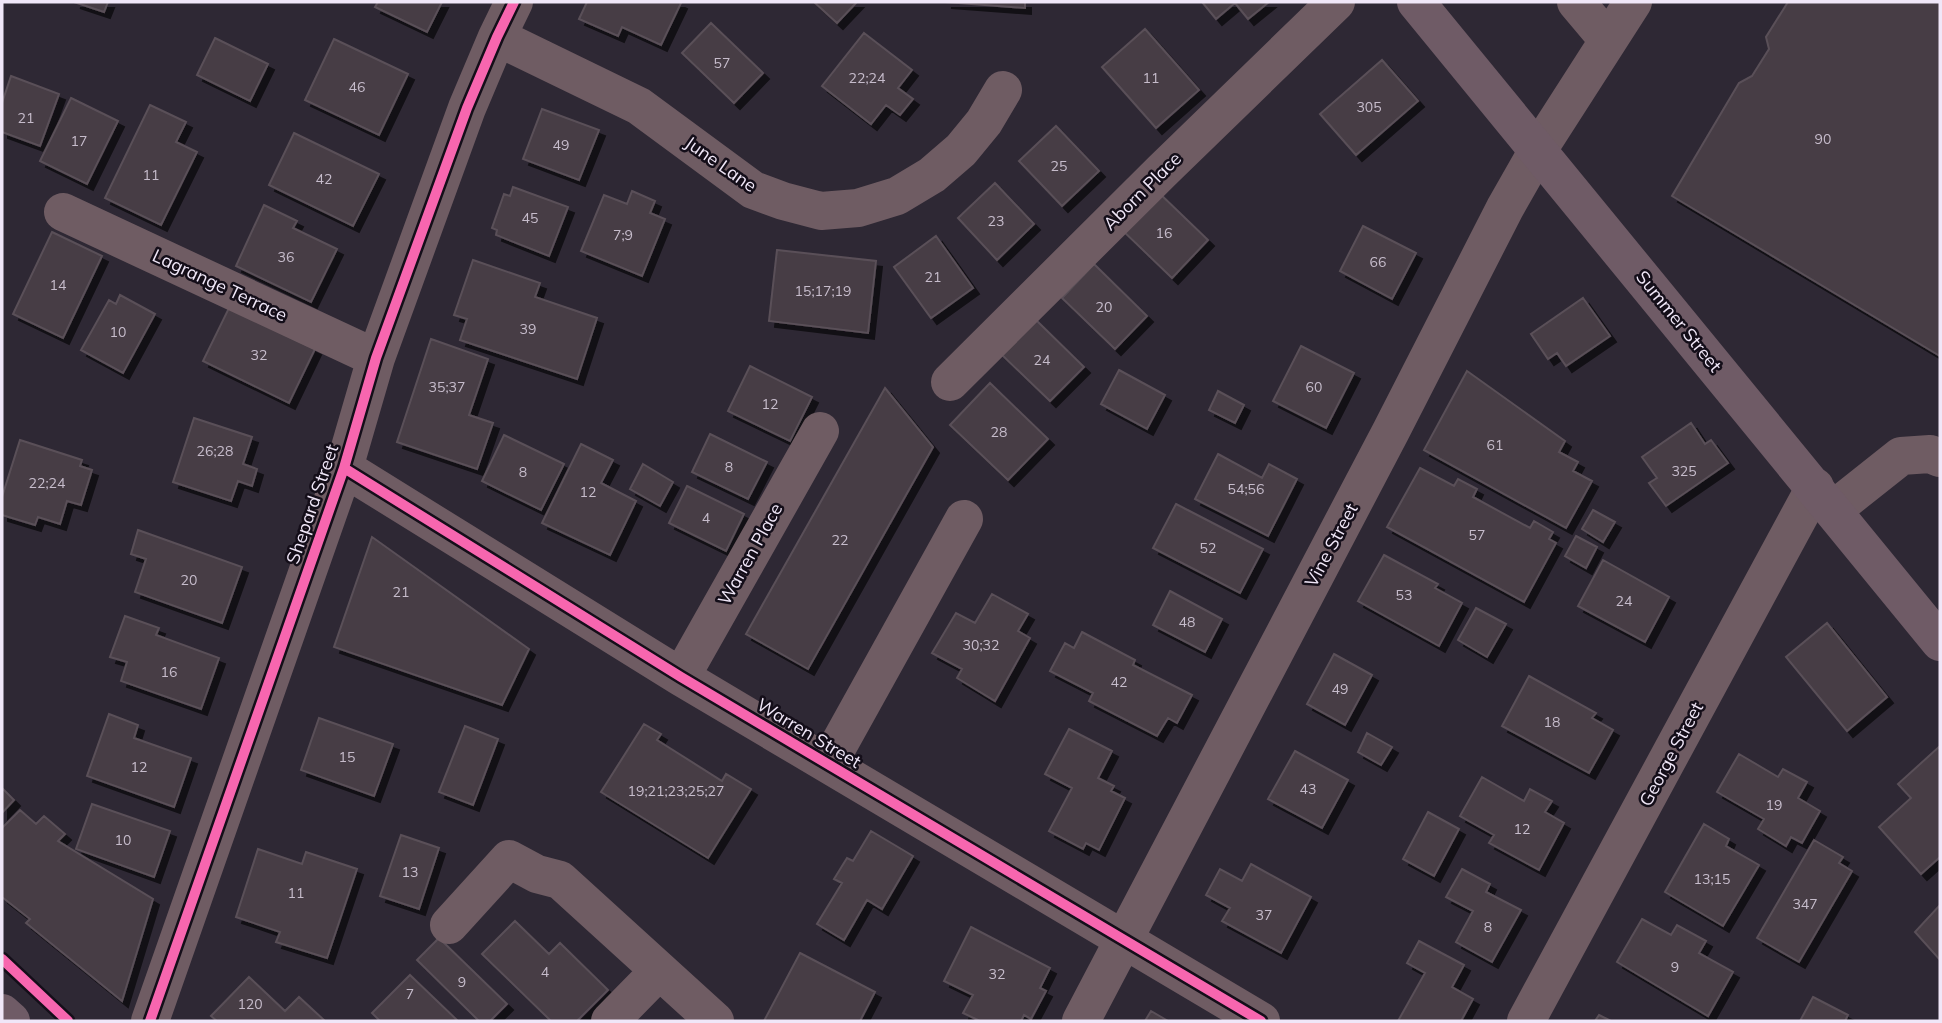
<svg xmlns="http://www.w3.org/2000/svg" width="1942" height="1023" font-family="Mulish,sans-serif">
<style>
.building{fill:#463d45;stroke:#5a5058;stroke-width:2;filter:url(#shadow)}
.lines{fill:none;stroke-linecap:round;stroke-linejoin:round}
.minor{stroke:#6f5c63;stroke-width:38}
.major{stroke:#6f5b66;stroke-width:38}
.cycleway-casing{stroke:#140e19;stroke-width:15}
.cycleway{stroke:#f766af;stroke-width:10}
.labels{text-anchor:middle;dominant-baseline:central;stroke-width:5;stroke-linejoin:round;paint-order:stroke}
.number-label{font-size:14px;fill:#c6bccb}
.street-label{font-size:18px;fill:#f0e7f8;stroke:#140e19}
</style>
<defs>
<filter id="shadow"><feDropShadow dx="6" dy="6" stdDeviation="0" flood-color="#0009"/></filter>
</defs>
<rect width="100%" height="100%" fill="#2e2834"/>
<path class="building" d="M74,2H108L104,12Z
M378,2H442L427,32L375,7Z
M587,2H679L681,3L661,45L622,27L618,36L579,19Z
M814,2H857L837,23Z
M945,2H1025V8Z
M1202,2H1269L1248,19L1235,3L1216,19Z
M1788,2H1940V356L1672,196L1739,83L1752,76L1769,49L1766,37Z
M711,23L763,73L734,103L682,53Z
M1145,29L1199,90L1156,128L1102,67Z
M864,33L912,70L898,88L913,99L900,115L886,105L871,124L822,86Z
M215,38L268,64L250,101L197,75Z
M334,39L408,74L379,135L305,100Z
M1382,60L1418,101L1356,155L1320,114Z
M11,76L59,94L40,146L2,132V103Z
M71,98L118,121L87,184L40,161Z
M150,105L186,122L176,142L197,152L161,225L105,198Z
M542,109L599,130L579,180L523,159Z
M1056,126L1099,171L1062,206L1019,161Z
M294,133L379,174L353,226L269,185Z
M995,183L1034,224L997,260L958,218Z
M513,187L568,207L549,256L496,235L497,230L492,228L504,194L510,196Z
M1156,190L1208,240L1172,278L1119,227Z
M632,191L655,201L650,213L665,219L642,276L581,251L604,195L627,204Z
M264,205L297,221L293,228L337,249L311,302L236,266Z
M1363,226L1416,253L1392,299L1340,271Z
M52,232L102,256L63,338L13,314Z
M936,236L973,288L931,318L894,267Z
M777,250L876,261L868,333L769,321Z
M473,260L540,283L535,297L597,318L577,379L460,340L467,319L454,315Z
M1094,264L1147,316L1115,349L1062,298Z
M120,295L155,314L123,373L81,350L109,300L116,304Z
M1583,298L1610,336L1566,366L1557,353L1548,359L1531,334Z
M229,308L315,349L289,403L203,361Z
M1034,318L1084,367L1050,401L1000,353Z
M431,339L488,359L469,415L493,423L477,469L397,442Z
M1301,346L1354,373L1326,428L1273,401Z
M750,366L812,397L790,441L728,411Z
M1119,370L1165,395L1147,429L1101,404Z
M1467,371L1565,441L1559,452L1578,462L1573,471L1592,481L1566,528L1424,450Z
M990,383L1048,439L1008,480L950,425Z
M885,388L933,447L808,669L746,634Z
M1218,391L1244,405L1235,423L1209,410Z
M194,418L252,437L243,464L257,469L252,486L238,481L231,501L173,482Z
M1691,423L1705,444L1711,440L1728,463L1666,506L1649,483L1657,478L1642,457Z
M710,434L767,462L748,499L692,472Z
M504,435L564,464L541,510L482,481Z
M20,440L82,460L80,466L92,470L81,505L67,501L60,524L38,517L35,525L2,515V497Z
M581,444L613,460L601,483L636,501L610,555L542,523Z
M1218,454L1262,478L1269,464L1297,479L1268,536L1195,499Z
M643,464L673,482L660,506L630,489Z
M1420,468L1454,486L1458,479L1477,489L1473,497L1530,528L1534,521L1553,532L1549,539L1556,543L1524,602L1387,527Z
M687,486L744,514L726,551L669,523Z
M1176,504L1263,549L1240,593L1153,548Z
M1593,510L1615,522L1603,542L1582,529Z
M138,530L242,567L222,623L135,592L146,559L131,554Z
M1576,536L1597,547L1586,568L1565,556Z
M372,537L529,649L502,705L334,647Z
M1384,555L1438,584L1435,588L1462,603L1439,646L1358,601Z
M1603,560L1669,597L1645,642L1578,606Z
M1170,591L1222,619L1205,652L1153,625Z
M992,594L1028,614L1018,631L1030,638L995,701L957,678L962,669L932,653L956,613L975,623Z
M1476,608L1506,624L1487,657L1458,640Z
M125,616L159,628L156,635L219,658L201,709L121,681L127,662L110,657Z
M1827,623L1887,697L1847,731L1786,657Z
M1082,632L1135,660L1133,665L1192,695L1177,723L1168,718L1157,736L1089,701L1093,693L1050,671L1065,643L1074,648Z
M1334,654L1372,675L1345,725L1307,704Z
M1529,676L1596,713L1592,718L1613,730L1589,773L1502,726Z
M109,714L138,725L134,738L191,758L174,807L87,776Z
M319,718L393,744L374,796L301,770Z
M644,724L661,734L657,740L722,781L726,774L751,789L708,858L601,792Z
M465,726L498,739L473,805L439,792Z
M1069,729L1112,751L1098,778L1114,786L1111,791L1125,798L1099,850L1086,843L1083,849L1049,831L1072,788L1045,774Z
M1367,733L1392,747L1381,765L1358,752Z
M1940,746V857L1921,874L1879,827L1911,798L1898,784Z
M1295,751L1348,780L1322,828L1268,799Z
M1739,754L1778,777L1783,769L1807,782L1798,798L1820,811L1802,843L1791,837L1786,846L1758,829L1764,819L1717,792Z
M1482,777L1524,801L1530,789L1552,801L1545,812L1564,823L1539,870L1489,843L1494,835L1460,816Z
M2,788L14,800L2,813Z
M92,804L170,831L154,877L76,849Z
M20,810L36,824L44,816L65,834L58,841L153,899L122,1001L26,923L30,919L2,897V828Z
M1428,812L1459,829L1434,876L1403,859Z
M1704,824L1729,839L1726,846L1759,865L1723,926L1665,892Z
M871,831L913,856L882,909L867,900L844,940L817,924L842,883L834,879L847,858L853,861Z
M401,835L439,848L419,909L380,896Z
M1814,840L1843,857L1839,863L1852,871L1799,962L1757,938Z
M258,849L302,864L306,852L357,869L327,958L276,942L280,932L236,917Z
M1251,864L1311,897L1281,953L1222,921L1230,908L1206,895L1220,869L1242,881Z
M1462,869L1490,884L1486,892L1521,910L1492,962L1456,942L1473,911L1446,897Z
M1940,905V960L1915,932Z
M1642,919L1671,935L1677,925L1706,941L1699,953L1733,972L1708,1016L1617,962Z
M515,921L549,954L560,943L608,990L577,1021H551L482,954Z
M971,927L1050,968L1040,988L1046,991L1031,1019L1024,1015L1021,1021H980L963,1013L973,995L944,981Z
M439,938L507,1004L490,1021H479L417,960Z
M1419,941L1464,965L1452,987L1473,999L1461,1021H1398L1425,973L1407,963Z
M800,953L875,992L860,1021H764Z
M410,975L458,1021H380L372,1013Z
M249,977L285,1011L299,997L325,1021H217L211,1016Z
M1813,997L1848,1015L1845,1021H1800Z
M1151,1011L1168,1021H1145Z
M1599,1015L1611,1021H1595Z"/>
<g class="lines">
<path class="minor" d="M1576,2L1608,40
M497,37L639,106L753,190L783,201L821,211L858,208L897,196L932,175L961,150L984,122L1003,90
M63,212L376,358
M950,382L1162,171L1336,2
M344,468L681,677L1261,1021
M1833,510L1901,456L1930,454L1940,458
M681,677L820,431
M828,764L964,519
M449,925L509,859L537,874L560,880L715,1021
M150,1021L344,468L376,358L467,108L497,37L514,2
M610,1021L659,971
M1081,1021L1391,431L1505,208L1538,150L1633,2
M1526,1021L1815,487"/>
<path class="major" d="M1416,2L1940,642
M2,1013L11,1021"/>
<defs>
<path id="cycleway" d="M344,468L681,677L1261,1021
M2,959L68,1021
M150,1021L344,468L376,358L467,108L497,37L514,2"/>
</defs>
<use href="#cycleway" class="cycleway-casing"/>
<use href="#cycleway" class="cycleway"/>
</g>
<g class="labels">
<g class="number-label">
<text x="722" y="63">57</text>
<text x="867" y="78">22;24</text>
<text x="1151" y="78">11</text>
<text x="357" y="87">46</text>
<text x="1369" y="107">305</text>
<text x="26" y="118">21</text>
<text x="1823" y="139">90</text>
<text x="79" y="141">17</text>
<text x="561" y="145">49</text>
<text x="1059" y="166">25</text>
<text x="151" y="175">11</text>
<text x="324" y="179">42</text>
<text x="530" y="218">45</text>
<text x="996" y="221">23</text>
<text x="1164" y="233">16</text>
<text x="623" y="235">7;9</text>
<text x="286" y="257">36</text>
<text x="1378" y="262">66</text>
<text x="933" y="277">21</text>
<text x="58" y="285">14</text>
<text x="823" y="291">15;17;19</text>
<text x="1104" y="307">20</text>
<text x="528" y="329">39</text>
<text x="118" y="332">10</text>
<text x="259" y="355">32</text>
<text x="1042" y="360">24</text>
<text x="447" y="387">35;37</text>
<text x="1314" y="387">60</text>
<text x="770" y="404">12</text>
<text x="999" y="432">28</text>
<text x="1495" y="445">61</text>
<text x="215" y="451">26;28</text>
<text x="729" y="467">8</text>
<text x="1684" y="471">325</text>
<text x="523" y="472">8</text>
<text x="47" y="483">22;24</text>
<text x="1246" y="489">54;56</text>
<text x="588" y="492">12</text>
<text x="706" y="518">4</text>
<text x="1477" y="535">57</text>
<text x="840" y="540">22</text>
<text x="1208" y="548">52</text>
<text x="189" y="580">20</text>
<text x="401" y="592">21</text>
<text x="1404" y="595">53</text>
<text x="1624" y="601">24</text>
<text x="1187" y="622">48</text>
<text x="981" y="645">30;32</text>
<text x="169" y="672">16</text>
<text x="1119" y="682">42</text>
<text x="1340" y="689">49</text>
<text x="1552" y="722">18</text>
<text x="347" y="757">15</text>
<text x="139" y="767">12</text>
<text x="1308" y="789">43</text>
<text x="676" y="791">19;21;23;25;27</text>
<text x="1774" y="805">19</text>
<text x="1522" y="829">12</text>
<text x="123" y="840">10</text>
<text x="410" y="872">13</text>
<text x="1712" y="879">13;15</text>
<text x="296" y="893">11</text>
<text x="1805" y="904">347</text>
<text x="1264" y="915">37</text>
<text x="1488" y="927">8</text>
<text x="1675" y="967">9</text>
<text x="545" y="972">4</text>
<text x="997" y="974">32</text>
<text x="462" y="982">9</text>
<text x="410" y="994">7</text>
<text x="250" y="1004">120</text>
</g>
<g class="street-label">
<text transform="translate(721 164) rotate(35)">June Lane</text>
<text transform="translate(1142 191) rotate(-45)">Aborn Place</text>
<text transform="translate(220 285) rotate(25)">Lagrange Terrace</text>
<text transform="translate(1679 321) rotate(51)">Summer Street</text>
<text transform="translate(312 504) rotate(-71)">Shepard Street</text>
<text transform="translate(1331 545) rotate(-62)">Vine Street</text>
<text transform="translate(750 554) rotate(-61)">Warren Place</text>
<text transform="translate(809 733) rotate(31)">Warren Street</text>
<text transform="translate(1671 754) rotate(-62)">George Street</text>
</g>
</g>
<rect width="1942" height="1023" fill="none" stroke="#f0e7f8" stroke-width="7"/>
</svg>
